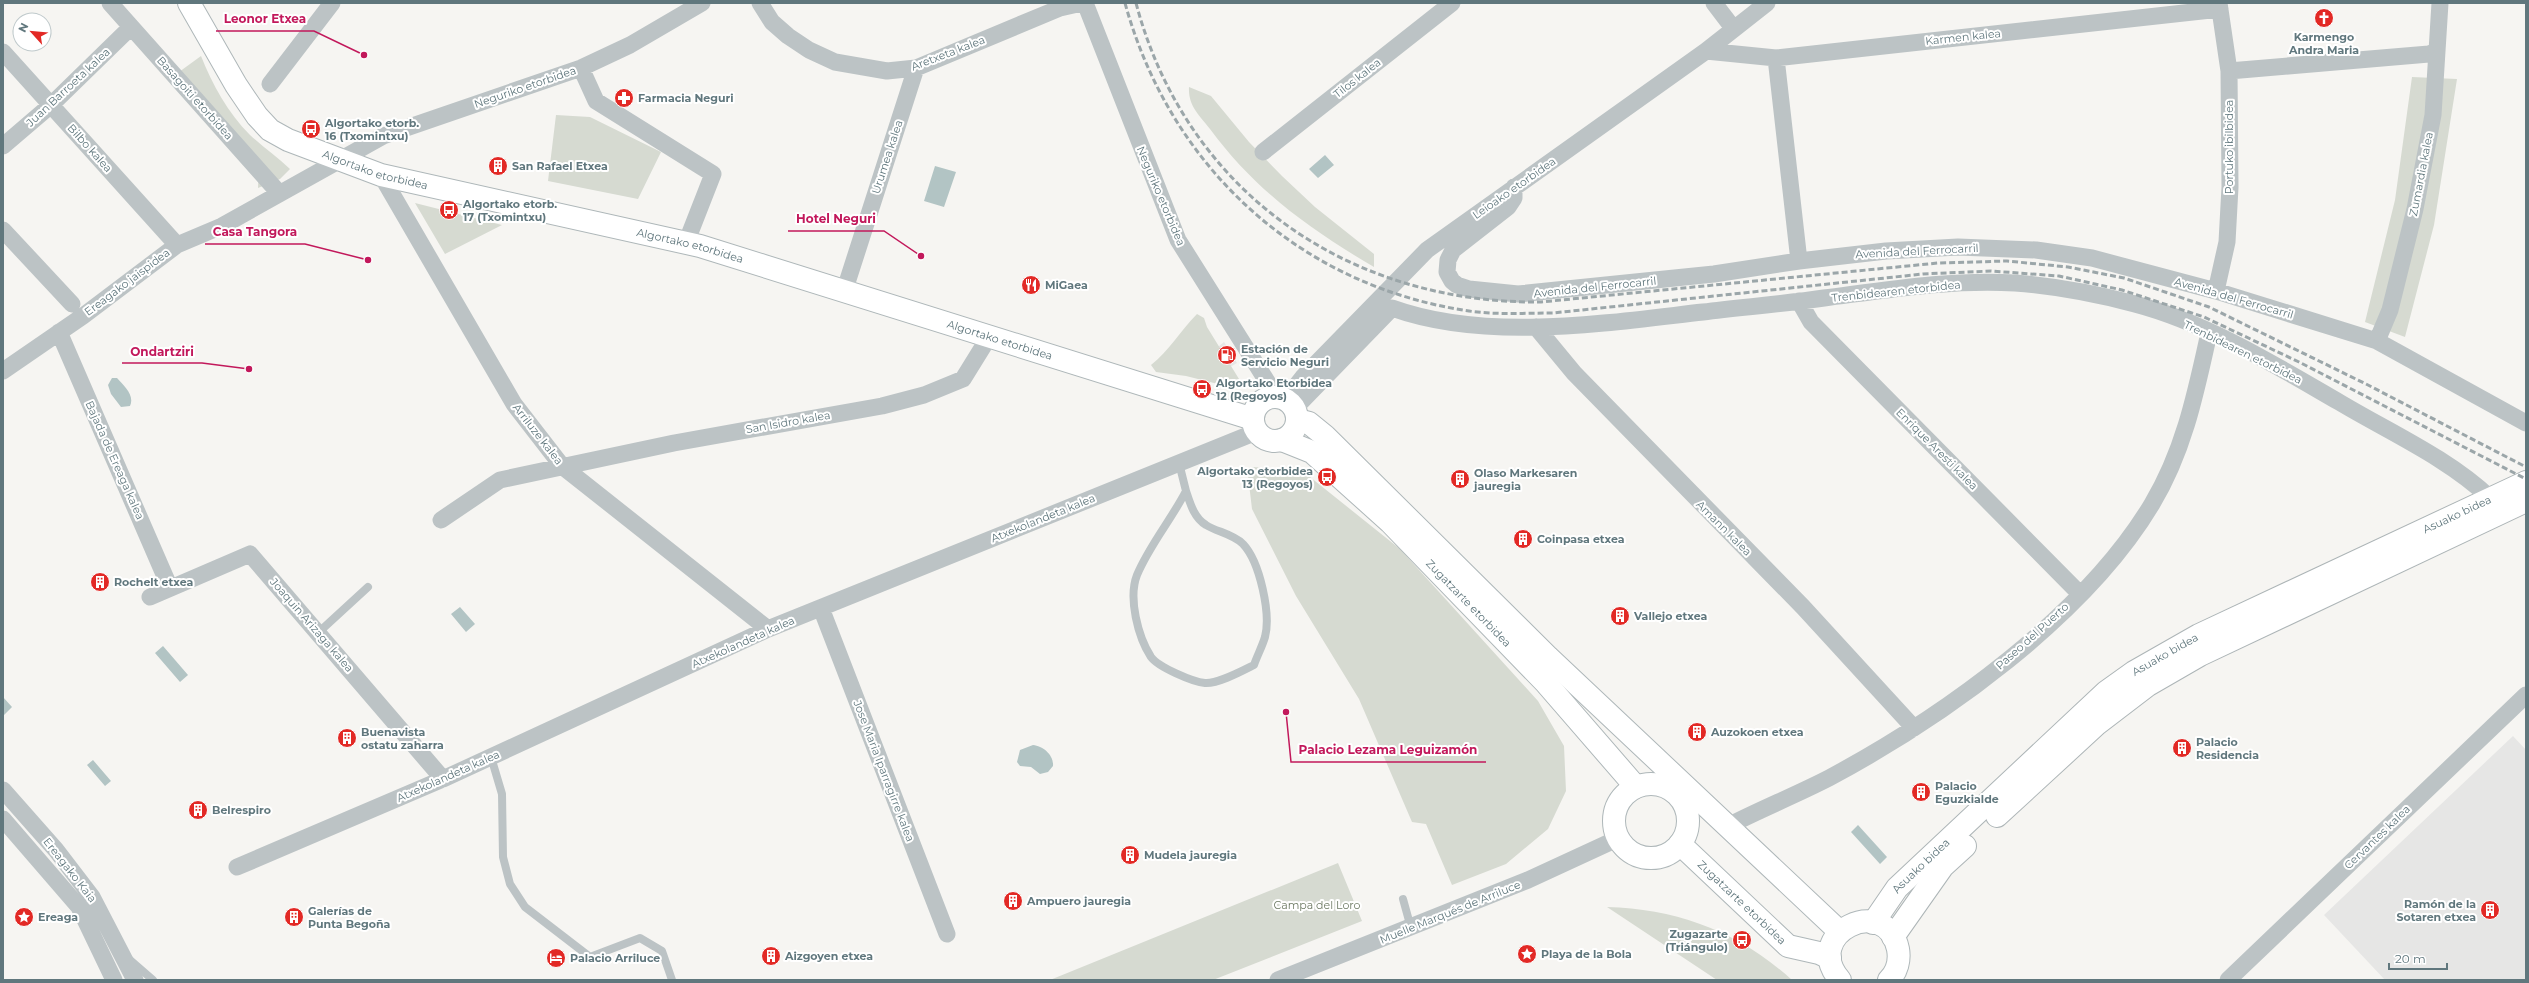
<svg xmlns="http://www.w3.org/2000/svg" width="2529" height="983" font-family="Montserrat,sans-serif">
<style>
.built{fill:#e6e6e5}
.green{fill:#d6dad1}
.water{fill:#b2c4c4}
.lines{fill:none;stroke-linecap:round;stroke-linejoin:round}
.secondary-casing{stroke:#aeb7b9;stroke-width:24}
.primary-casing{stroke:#adb5b7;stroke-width:24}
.lane{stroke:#bcc3c5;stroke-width:8}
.street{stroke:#bcc3c5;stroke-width:17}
.secondary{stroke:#fff;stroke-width:22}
.primary{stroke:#fff;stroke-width:22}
.rail{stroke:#9ba6a9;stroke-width:3;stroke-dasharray:6 3;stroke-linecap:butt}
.labels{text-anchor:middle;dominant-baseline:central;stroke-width:4;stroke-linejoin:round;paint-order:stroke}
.street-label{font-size:11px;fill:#60777d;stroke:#fff}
.poi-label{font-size:11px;font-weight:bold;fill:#60777d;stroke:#fff;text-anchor:start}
.park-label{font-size:11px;fill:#6d7a63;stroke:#fff}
.leader{fill:none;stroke:#c2185b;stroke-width:1.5}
.callout-dot{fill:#c2185b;stroke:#fff;stroke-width:1.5}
.callout-label{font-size:12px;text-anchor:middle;font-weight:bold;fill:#c2185b;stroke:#fff;stroke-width:4;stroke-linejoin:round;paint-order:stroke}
</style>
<rect width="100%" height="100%" fill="#f6f5f2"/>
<path class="built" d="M1224,342L1237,363L1230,367L1218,347Z
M2513,736L2526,750V980H2385L2324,915Z"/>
<path class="green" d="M201,56C212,84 228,113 250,135C263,147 277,157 290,169L280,179L258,188L259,160L179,72Z
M2412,77L2457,79L2434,225L2405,337L2365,322L2395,200Z
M1189,87L1211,96L1249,142L1282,176L1315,207L1374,254V267C1309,229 1255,190 1210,129C1199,115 1188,106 1189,87Z
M556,115L590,117L661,152L638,199L548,181Z
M415,203L502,225L445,254Z
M1197,314L1204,318L1207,327L1239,379L1236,387H1230L1186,376L1156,372L1151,365C1169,351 1180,331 1197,314Z
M1247,467L1278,468L1310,477L1400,549L1538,701L1564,746L1566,791L1548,829L1506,864L1452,885L1426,824L1412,822L1359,699L1296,596L1252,509Z
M1338,863L1362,921L1213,980H1050Z
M1607,907C1678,909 1739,932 1792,980H1717Z"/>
<path class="water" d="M1325,155L1334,165L1318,178L1309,169Z
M935,166L956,172L944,207L924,201Z
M112,378H117C124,386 135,395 130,406L121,407L111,394L108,385Z
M460,607L475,624L466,632L451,614Z
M163,646L188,675L180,682L155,653Z
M3,697L12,707L3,716Z
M1033,745C1043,746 1054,755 1053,766L1048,772L1040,774L1031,767L1020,766L1017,762L1020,750Z
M93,760L111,781L105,786L87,765Z
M1858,825L1887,857L1880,864L1851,832Z"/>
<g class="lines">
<defs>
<g id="secondary">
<path id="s1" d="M189,3L236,85L257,116L270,130L288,140L381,175L700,246L1253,419"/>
<circle cx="1275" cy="419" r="22"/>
<path d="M1297,420L1309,423L1325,436L1548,657L1840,932"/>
<path id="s2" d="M1282,440L1312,452L1390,522L1545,682L1636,787"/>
<circle cx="1651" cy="821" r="37"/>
<path id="s3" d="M1680,844L1788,946L1819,953L1830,958"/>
<path d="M1840,980C1800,934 1886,892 1898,949C1900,960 1897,972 1889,980"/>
</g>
<g id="primary">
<path d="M1997,816L2097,724L2148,685L2200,655L2526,501"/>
<path id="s4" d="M1873,923L1897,888L2106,692L2134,672L2199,635L2526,482"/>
<path d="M1893,937L1943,866L1965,846"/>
</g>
</defs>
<use href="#secondary" class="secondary-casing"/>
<use href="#primary" class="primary-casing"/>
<path class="lane" d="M1179,463L1186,491C1171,520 1149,546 1137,575C1128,598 1138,637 1151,657C1158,667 1193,682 1205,683C1218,684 1242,671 1254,665C1257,656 1262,647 1265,637C1271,614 1260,562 1243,544C1233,534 1217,532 1206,525C1194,518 1190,503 1186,491
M319,632L368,587
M491,757L502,794L503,857L510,884L525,907L590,957L640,938L662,951L672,980
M1403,899L1411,928
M130,960L153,980"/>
<path class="street" d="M110,3L279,193
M760,3L772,22L788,36L809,50L835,62L887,71L916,68L1060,8L1082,3
M1085,3L1178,240L1268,383L1272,397
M1714,3L1733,28
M1706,51L1776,58L2220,9
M3,52L177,245
M1776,58L1799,261
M581,68L596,101L713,174L686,243
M2229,71L2429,54L2437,51
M270,84L332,3
M3,146L51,105L131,27
M1263,152L1452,3
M381,175L514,404L562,466L768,629
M1514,187V198L1508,207L1453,250L1448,260L1447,272L1452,281L1457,285L1469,289L1518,294L1714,274L1799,261L1886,251L1958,247L2036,250L2092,258L2216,291L2377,341L2526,423
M3,230L72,304
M2216,291L2227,242L2230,187L2229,71L2219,3
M844,292L916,68
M1799,301L1811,322L2080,594
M1536,327L1574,373L1803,607L1914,728
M59,332L170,588
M2377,341L2390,310L2415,209L2433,115L2440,3
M3,371L83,316L177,245L222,226L383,136L581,68L630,45L702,3
M1285,400L1303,377L1427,250L1706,51L1767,3
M1294,409L1392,308C1486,342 1606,323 1703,312C1743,307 1784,304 1824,298C1886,290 1952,279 2015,283C2055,286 2097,294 2135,304C2207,323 2275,365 2339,402C2389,432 2448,458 2490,498
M441,520L500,480L674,443L882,406L924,395L963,379L989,337
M150,597L250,554L443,779
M821,608L947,934
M3,790L56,850L92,897L135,980
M3,819L79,907L114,980
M1728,826C1761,809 1796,795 1829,778C1943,717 2085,616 2152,504C2184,451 2196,392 2209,333
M237,867L443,779L768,629L1256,432
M1278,980L1528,880L1619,838
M2228,980L2526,695"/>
<use href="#secondary" class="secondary"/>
<use href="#primary" class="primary"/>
<path class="rail" d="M1125,3C1170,167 1299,286 1469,311C1497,315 1525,313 1553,313L1923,274L1991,271L2059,276L2122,290L2204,317L2299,362L2526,479
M1136,3C1186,192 1349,304 1541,302L1938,263L2007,261L2068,267L2124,278L2209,307L2366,384L2526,467"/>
</g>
<defs>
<symbol id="church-disc" viewBox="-11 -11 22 22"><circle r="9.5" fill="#e22925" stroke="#fff"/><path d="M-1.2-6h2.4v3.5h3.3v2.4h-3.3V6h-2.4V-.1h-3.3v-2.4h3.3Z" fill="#fff"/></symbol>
<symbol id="pharmacy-disc" viewBox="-11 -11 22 22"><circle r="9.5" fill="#e22925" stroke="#fff"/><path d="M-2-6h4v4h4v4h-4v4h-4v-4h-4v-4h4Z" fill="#fff"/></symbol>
<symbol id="bus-disc" viewBox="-11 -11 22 22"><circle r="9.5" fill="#e22925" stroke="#fff"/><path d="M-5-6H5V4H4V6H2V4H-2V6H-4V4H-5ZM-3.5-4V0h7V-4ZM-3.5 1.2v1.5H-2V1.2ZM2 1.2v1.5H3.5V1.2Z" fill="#fff"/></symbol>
<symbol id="building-disc" viewBox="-11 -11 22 22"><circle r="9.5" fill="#e22925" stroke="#fff"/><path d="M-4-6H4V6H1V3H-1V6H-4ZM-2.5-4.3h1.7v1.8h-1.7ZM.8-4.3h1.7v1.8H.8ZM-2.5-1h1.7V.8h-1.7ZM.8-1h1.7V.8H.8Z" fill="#fff"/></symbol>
<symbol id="restaurant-disc" viewBox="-11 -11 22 22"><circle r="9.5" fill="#e22925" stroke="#fff"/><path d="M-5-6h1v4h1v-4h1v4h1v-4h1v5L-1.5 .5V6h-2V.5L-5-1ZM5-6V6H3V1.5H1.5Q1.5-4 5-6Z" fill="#fff"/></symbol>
<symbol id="fuel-disc" viewBox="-11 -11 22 22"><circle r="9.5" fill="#e22925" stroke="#fff"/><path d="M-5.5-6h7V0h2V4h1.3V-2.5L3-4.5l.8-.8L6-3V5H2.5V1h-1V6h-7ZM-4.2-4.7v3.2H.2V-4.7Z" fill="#fff"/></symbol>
<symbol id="sight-disc" viewBox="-11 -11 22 22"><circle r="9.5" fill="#e22925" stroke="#fff"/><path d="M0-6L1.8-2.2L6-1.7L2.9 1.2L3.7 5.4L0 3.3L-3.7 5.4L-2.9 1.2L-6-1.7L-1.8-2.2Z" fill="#fff"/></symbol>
<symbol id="hotel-disc" viewBox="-11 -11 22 22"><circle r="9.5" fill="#e22925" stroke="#fff"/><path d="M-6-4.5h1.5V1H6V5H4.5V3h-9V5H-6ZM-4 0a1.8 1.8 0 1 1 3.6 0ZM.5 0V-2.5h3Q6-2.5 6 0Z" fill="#fff"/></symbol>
</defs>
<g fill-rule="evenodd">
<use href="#church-disc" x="2313" y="7" width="22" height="22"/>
<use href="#pharmacy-disc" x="613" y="87" width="22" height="22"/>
<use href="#bus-disc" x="300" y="118" width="22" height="22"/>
<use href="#building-disc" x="487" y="155" width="22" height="22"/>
<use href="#bus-disc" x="438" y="199" width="22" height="22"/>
<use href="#restaurant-disc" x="1020" y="274" width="22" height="22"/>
<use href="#fuel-disc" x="1216" y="344" width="22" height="22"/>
<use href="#bus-disc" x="1191" y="378" width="22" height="22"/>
<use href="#bus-disc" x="1316" y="466" width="22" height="22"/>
<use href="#building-disc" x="1449" y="468" width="22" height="22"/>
<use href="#building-disc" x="1512" y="528" width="22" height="22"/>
<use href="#building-disc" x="89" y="571" width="22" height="22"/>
<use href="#building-disc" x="1609" y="605" width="22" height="22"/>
<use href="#building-disc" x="1686" y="721" width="22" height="22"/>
<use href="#building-disc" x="336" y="727" width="22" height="22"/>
<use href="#building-disc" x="2171" y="737" width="22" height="22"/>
<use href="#building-disc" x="1910" y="781" width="22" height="22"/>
<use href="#building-disc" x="187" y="799" width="22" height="22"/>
<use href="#building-disc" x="1119" y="844" width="22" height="22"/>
<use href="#building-disc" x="1002" y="890" width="22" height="22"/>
<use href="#building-disc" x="2479" y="899" width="22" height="22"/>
<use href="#sight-disc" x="13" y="906" width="22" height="22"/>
<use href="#building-disc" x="283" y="906" width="22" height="22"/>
<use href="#bus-disc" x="1731" y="929" width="22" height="22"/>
<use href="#sight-disc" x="1516" y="943" width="22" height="22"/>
<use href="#building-disc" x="760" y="945" width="22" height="22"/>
<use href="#hotel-disc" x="545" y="947" width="22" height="22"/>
</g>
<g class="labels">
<g class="street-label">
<text transform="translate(1963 37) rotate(-6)">Karmen kalea</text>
<text transform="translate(948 53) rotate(-21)">Aretxeta kalea</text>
<text transform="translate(1357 78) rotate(-38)">Tilos kalea</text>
<text transform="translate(68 87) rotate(-43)">Juan Barroeta kalea</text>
<text transform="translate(525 87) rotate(-19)">Neguriko etorbidea</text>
<text transform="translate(195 98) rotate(48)">Basagoiti etorbidea</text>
<text transform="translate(2229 147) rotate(-90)">Portuko ibilbidea</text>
<text transform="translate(90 148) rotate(48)">Bilbo kalea</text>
<text transform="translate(887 157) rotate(-72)">Urumea kalea</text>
<text stroke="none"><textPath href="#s1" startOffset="264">Algortako etorbidea</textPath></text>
<text transform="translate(2421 174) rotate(-79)">Zumardia kalea</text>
<text transform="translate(1514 188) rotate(-35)">Leioako etorbidea</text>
<text transform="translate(1161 196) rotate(67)">Neguriko etorbidea</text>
<text stroke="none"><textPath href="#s1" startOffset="588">Algortako etorbidea</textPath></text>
<text transform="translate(1917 251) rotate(-3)">Avenida del Ferrocarril</text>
<text transform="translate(127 282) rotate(-37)">Ereagako jaispidea</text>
<text transform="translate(1595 287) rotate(-6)">Avenida del Ferrocarril</text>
<text transform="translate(1896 291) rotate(-6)">Trenbidearen etorbidea</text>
<text transform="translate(2234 298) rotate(16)">Avenida del Ferrocarril</text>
<text stroke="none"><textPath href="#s1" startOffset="912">Algortako etorbidea</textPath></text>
<text transform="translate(2243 352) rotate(26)">Trenbidearen etorbidea</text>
<text transform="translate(788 422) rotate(-10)">San Isidro kalea</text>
<text transform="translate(538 434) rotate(52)">Arriluze kalea</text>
<text transform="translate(1937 449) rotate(45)">Enrique Aresti kalea</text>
<text transform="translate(115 460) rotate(66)">Bajada de Ereaga kalea</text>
<text stroke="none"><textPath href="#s4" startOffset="723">Asuako bidea</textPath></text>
<text transform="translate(1043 518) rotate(-22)">Atxekolandeta kalea</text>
<text transform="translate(1724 528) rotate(45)">Amann kalea</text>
<text stroke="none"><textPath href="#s2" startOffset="250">Zugatzarte etorbidea</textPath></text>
<text transform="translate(312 625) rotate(49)">Joaquin Arizaga kalea</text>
<text transform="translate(2032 636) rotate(-42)">Paseo del Puerto</text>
<text transform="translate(743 642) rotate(-24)">Atxekolandeta kalea</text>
<text stroke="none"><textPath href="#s4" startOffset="399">Asuako bidea</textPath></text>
<text transform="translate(884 771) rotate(69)">Jose Maria Iparragirre kalea</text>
<text transform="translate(448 776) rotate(-24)">Atxekolandeta kalea</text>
<text transform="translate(2377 837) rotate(-44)">Cervantes kalea</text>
<text stroke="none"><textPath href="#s4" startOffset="75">Asuako bidea</textPath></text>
<text transform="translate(70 870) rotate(52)">Ereagako Kaia</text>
<text stroke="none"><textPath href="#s3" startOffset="85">Zugatzarte etorbidea</textPath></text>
<text transform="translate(1450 912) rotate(-22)">Muelle Marqués de Arriluce</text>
</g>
<g class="poi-label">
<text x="2324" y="37" text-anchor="middle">Karmengo<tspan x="2324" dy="13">Andra Maria</tspan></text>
<text x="638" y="98">Farmacia Neguri</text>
<text x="325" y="123">Algortako etorb.<tspan x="325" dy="13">16 (Txomintxu)</tspan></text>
<text x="512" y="166">San Rafael Etxea</text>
<text x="463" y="204">Algortako etorb.<tspan x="463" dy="13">17 (Txomintxu)</tspan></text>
<text x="1045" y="285">MiGaea</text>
<text x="1241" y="349">Estación de<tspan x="1241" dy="13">Servicio Neguri</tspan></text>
<text x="1216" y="383">Algortako Etorbidea<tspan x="1216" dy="13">12 (Regoyos)</tspan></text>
<text x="1313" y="471" text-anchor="end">Algortako etorbidea<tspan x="1313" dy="13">13 (Regoyos)</tspan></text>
<text x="1474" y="473">Olaso Markesaren<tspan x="1474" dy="13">jauregia</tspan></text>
<text x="1537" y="539">Coinpasa etxea</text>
<text x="114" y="582">Rochelt etxea</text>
<text x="1634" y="616">Vallejo etxea</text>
<text x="361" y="732">Buenavista<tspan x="361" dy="13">ostatu zaharra</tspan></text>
<text x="1711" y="732">Auzokoen etxea</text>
<text x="2196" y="742">Palacio<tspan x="2196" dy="13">Residencia</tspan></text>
<text x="1935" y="786">Palacio<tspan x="1935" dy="13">Eguzkialde</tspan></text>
<text x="212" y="810">Belrespiro</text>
<text x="1144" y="855">Mudela jauregia</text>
<text x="1027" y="901">Ampuero jauregia</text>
<text x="2476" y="904" text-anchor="end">Ramón de la<tspan x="2476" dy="13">Sotaren etxea</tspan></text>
<text x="308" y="911">Galerías de<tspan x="308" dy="13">Punta Begoña</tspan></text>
<text x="38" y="917">Ereaga</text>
<text x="1728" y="934" text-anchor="end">Zugazarte<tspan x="1728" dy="13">(Triángulo)</tspan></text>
<text x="1541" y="954">Playa de la Bola</text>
<text x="785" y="956">Aizgoyen etxea</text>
<text x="570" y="958">Palacio Arriluce</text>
</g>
<g class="park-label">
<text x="1317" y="905">Campa del Loro</text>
</g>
</g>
<path class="leader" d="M364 55L314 31H216M921 256L884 231H788M368 260L305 244H205M249 369L202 363H122M1286 712L1291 762H1486"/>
<g class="callout-dot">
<circle cx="364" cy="55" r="4"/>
<circle cx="921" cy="256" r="4"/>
<circle cx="368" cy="260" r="4"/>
<circle cx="249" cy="369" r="4"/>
<circle cx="1286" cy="712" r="4"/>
</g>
<g class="callout-label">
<text x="265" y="23">Leonor Etxea</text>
<text x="836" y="223">Hotel Neguri</text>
<text x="255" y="236">Casa Tangora</text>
<text x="162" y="356">Ondartziri</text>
<text x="1388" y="754">Palacio Lezama Leguizamón</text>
</g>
<rect width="2529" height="983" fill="none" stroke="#60777d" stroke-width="8"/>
<g transform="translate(32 32) rotate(297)"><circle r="19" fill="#ffffff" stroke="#bfc9cb"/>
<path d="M0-3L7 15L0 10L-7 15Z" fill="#e22925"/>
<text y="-6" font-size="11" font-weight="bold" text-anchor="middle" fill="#60777d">N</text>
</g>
<path d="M2389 963v6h58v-6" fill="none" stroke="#60777d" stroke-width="2"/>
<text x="2395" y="963" font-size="12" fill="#60777d" stroke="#ffffff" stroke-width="3" paint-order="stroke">20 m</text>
</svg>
